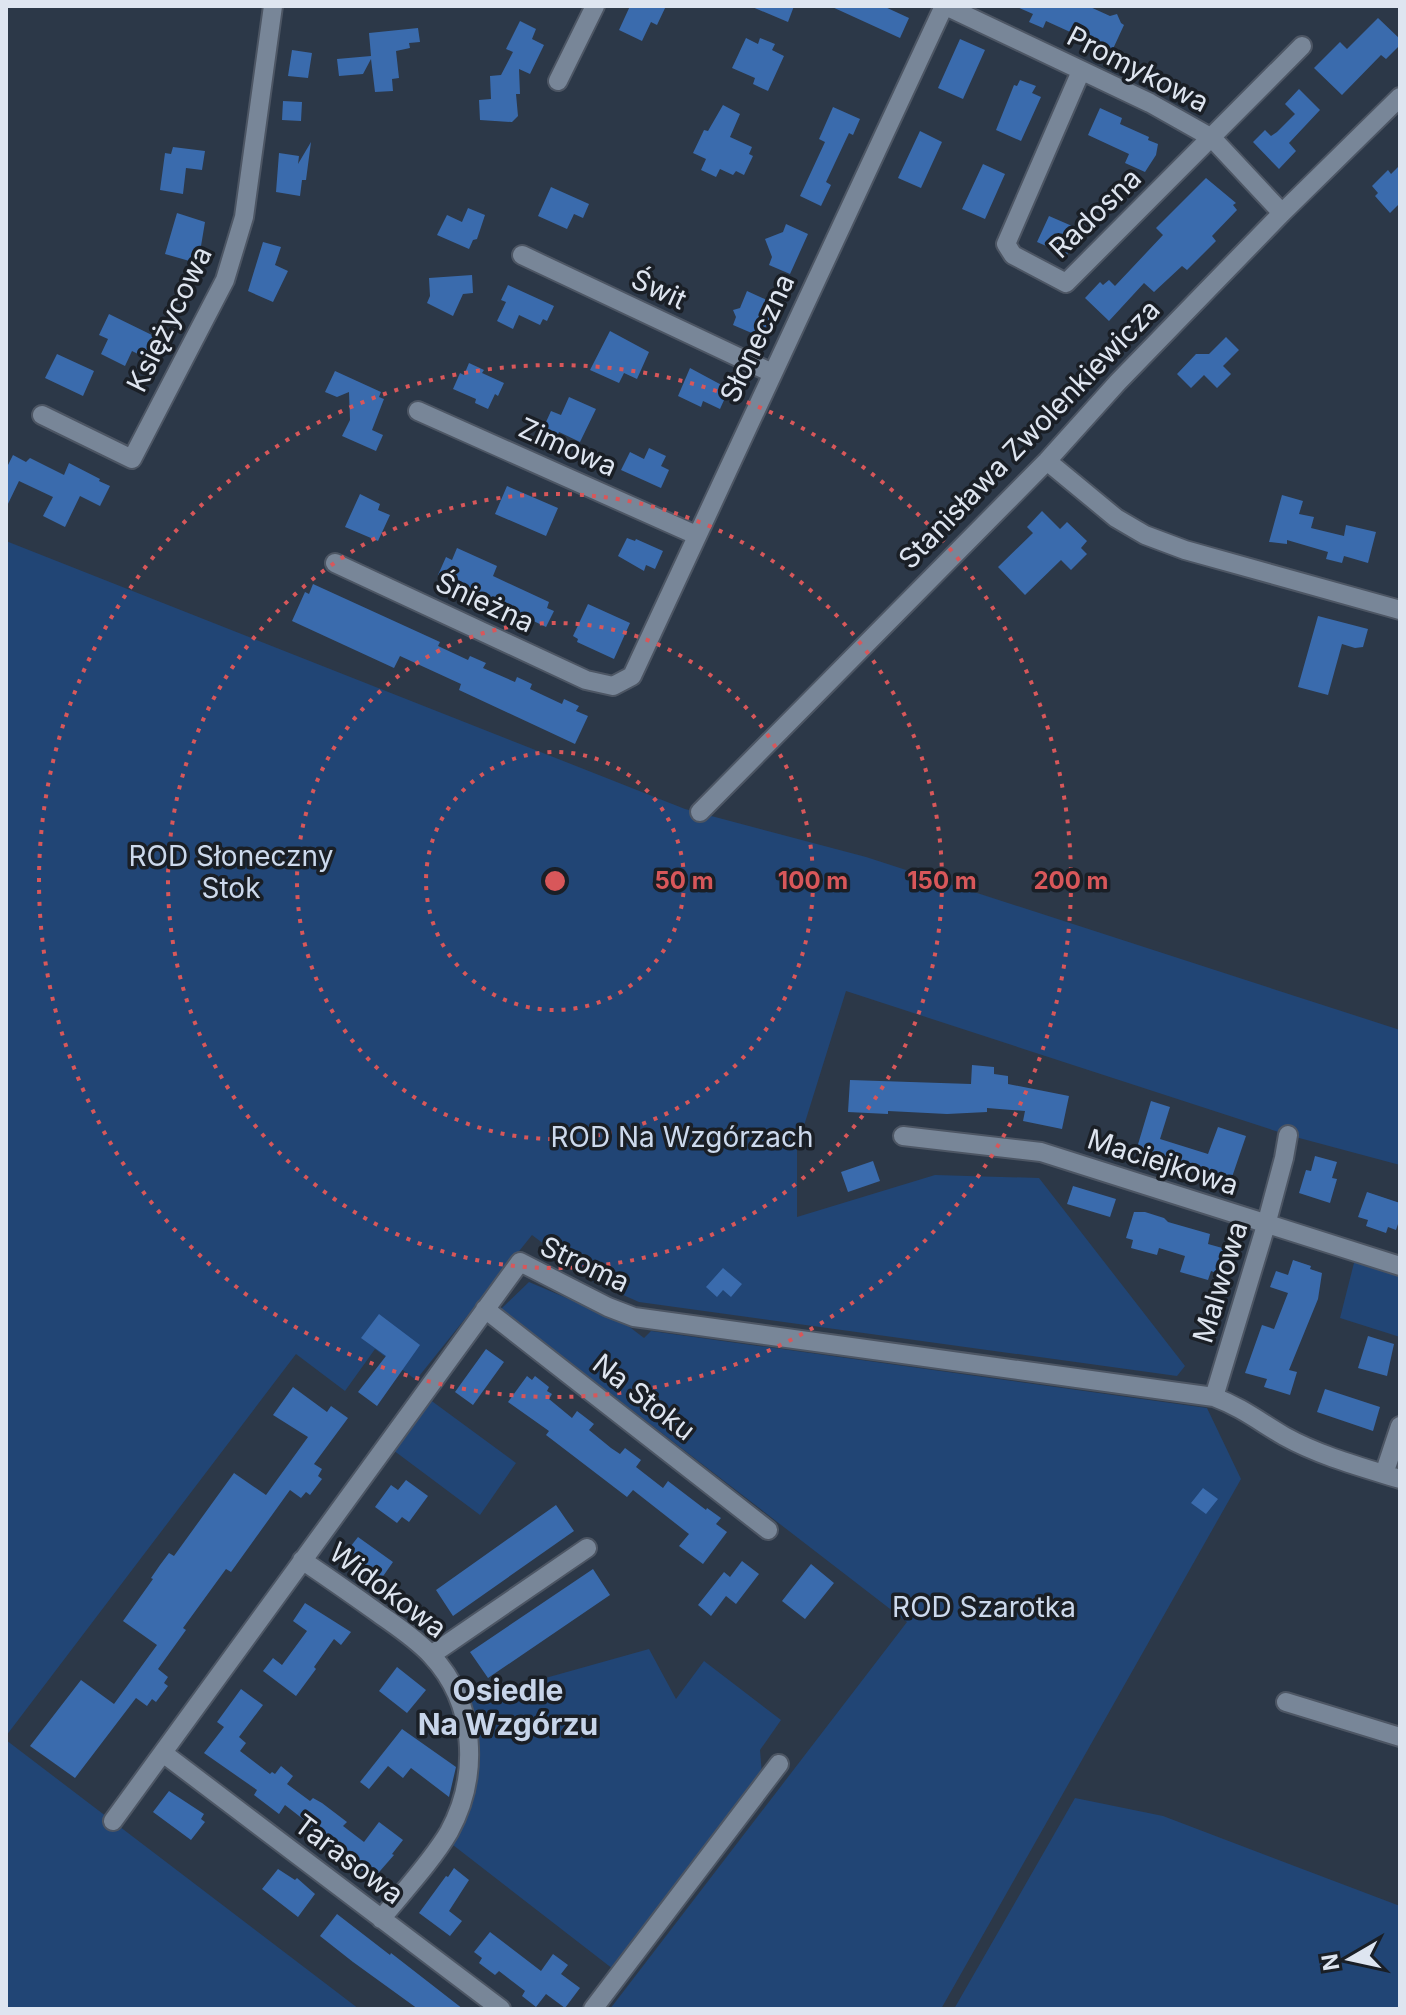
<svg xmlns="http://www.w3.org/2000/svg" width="1406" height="2015" font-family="Inter,sans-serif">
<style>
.green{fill:#214575}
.building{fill:#3a6bad}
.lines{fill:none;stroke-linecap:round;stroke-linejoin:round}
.minor-casing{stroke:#4d5664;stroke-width:22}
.minor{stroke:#788698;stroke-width:18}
.ring{fill:none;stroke:#d8575a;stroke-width:4;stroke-dasharray:4 8}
.labels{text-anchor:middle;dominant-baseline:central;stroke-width:7;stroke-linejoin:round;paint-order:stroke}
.street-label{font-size:28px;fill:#dee5f0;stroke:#1a1f26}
.park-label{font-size:28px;fill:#ccd9ec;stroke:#1a1f26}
.neighbourhood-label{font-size:30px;font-weight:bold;fill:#c7d5ea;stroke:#1a1f26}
.centre{fill:#d8575a;stroke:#1a1f26;stroke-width:4}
.ring-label{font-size:24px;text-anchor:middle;font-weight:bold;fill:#d8575a;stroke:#1a1f26;stroke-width:7;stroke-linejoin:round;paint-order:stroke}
</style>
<rect width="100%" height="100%" fill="#2c3848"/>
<path class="green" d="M6,541L685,809L866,857L1400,1030V1165L1288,1135L846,991L797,1148V1217L935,1175L1039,1178L1185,1366L1177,1376L639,1302L594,1282L532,1235L416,1380L375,1349L345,1391L296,1354L6,1736Z
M1355,1259L1400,1272V1337L1340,1318Z
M529,1282L623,1322L644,1338L651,1331L1207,1408L1241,1479L941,2009H610L907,1622L501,1309Z
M429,1399L516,1463L480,1515L393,1450Z
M649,1649L676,1699L704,1661L781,1720L760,1750L762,1775L613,1969L453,1845C485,1792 481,1758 470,1699Z
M6,1740L359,2009H6Z
M1075,1798L1163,1816L1400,1906V2009H954Z"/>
<path class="building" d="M630,6H666L657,25L651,22L642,41L619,30Z
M750,6H794L788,22Z
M830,6H883L909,18L900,38Z
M1015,6H1088L1110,16L1117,14L1121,23L1124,25L1112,51L1046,21L1043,28L1029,22L1033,14Z
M1378,18L1400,39V45L1386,59L1381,55L1342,95L1314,68L1340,42L1347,49Z
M520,21L536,29L532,39L544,45L530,74L519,69L520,94H516L518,116L512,122L480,120L479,100L491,99L490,76L501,75L513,52L506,49Z
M418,28L420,42L409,43L410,48L396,51L399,78L392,79L393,91L375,92L371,59L363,74L339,76L337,59L371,56L369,33Z
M746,38L758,44L760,38L775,44L772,50L784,56L768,91L753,84L755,78L732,68Z
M960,39L985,50L963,99L938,88Z
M292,50L312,53L308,78L288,76Z
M1020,80L1036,86L1032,93L1041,97L1021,141L996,130L1014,85L1017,86Z
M1299,89L1320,110L1289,143L1296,151L1279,169L1253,142L1265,130L1271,136L1277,132L1295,114L1285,104Z
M283,101L302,102L301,121L282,120Z
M723,105L740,114L730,137L752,147L749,154L753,156L744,175L736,171L733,175L720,169L716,177L701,170L706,159L693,153L704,130L708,131Z
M833,107L860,119L853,135L849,133L826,182L831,185L821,206L800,196L825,142L819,139Z
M1100,108L1122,118L1120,124L1149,137L1148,140L1158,144L1156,155L1145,172L1125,163L1129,154L1088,135Z
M920,131L942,142L921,188L898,178Z
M311,142L306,180H302L300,196L276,192L279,153L299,156L298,164Z
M173,147L205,151L202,170L186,168L183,194L160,190L165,153L171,154Z
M983,164L1005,174L985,219L962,209Z
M1400,165V203L1390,213L1375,196L1378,193L1372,186L1388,170L1391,174Z
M1206,178L1236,203L1233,205L1237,210L1212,236L1216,241L1187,270L1182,266L1154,292L1144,283L1109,321L1085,298L1100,282L1103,285L1109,280L1115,286L1163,235L1156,228Z
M551,187L589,204L583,218L574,214L567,229L538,216Z
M468,208L485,215L477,239L473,240L469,249L437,235L447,215L462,222Z
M177,213L205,222L200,252L196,251L193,262L165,254Z
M1049,216L1079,229L1067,255L1037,242Z
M786,224L808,234L790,274L769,265L772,257L765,239L783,232Z
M263,242L281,247L275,265L288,271L273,302L248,291Z
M472,275L473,293L463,294L453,316L427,303L430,296L429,278Z
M508,285L554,306L547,321L543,319L540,325L519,315L513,329L497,321L506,302L501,300Z
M747,291L767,300L760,314L770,318L761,337L733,325L736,317L733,310L740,308Z
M109,314L156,337L146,358L132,351L125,366L101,354L108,339L99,335Z
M610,331L649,352L637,379L624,373L619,383L590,370Z
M1226,337L1239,350L1223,366L1231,374L1217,388L1204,375L1191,388L1177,374L1196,354H1209Z
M57,354L94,371L83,396L45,378Z
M469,363L484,370L482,373L504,383L498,396L495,394L488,409L475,403L476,399L453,389L460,373L464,375Z
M690,368L729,389L720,409L703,401L701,407L678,396Z
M335,371L381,392L379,397L384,399L372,430L383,435L376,451L342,436L350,420L349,392L337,397L325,392Z
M569,397L596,409L580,442L559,432L556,440L541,433L551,411L561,415Z
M649,448L666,456L661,466L669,470L661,488L621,470L630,452L644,459Z
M13,455L26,462L30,458L64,475L69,463L100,479L99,481L110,486L100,506L80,496L65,527L43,516L53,497L19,481L6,508V469Z
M507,486L558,508L546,536L495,514Z
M360,494L380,504L378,510L390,515L378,541L345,527Z
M1282,495L1303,501L1299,514L1314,517L1311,528L1344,536L1346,525L1376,532L1368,563L1344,556L1342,563L1326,559L1328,552L1287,540V544L1269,542Z
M1042,511L1060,529L1067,522L1087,541L1081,548L1087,554L1071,570L1061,560L1025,595L998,567L1033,533L1027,527Z
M627,538L635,541L636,539L663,551L655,569L646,565L644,571L618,556Z
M457,548L497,566L493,576L549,602L547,608L554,611L546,627L438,575L446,557L452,560Z
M313,584L440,642L438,646L468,660L470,656L486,663L483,668L515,682L517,677L532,684L530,689L562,704L564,699L579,706L576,711L588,716L575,744L459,690L461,684L400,656L394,668L292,621L305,592L309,594Z
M588,604L630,623L614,659L577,642L578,639L573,636Z
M1318,616L1368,629L1363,647L1355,648L1342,644L1328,695L1298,687Z
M972,1065L994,1067V1074L1008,1076V1084L1069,1096L1062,1129L1023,1121L1025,1111L987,1108V1112L947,1114L888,1111V1114L848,1112L850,1080L971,1084Z
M1151,1101L1170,1107L1160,1139L1208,1154L1218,1127L1246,1136L1231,1180L1136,1151Z
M1315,1156L1337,1162L1332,1178L1337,1179L1330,1203L1299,1193L1306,1170L1311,1171Z
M873,1161L880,1181L848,1192L841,1172Z
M1073,1186L1116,1199L1110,1217L1067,1204Z
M1367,1192L1400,1203V1218L1396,1230L1388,1227L1386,1233L1366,1226L1368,1220L1358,1217Z
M1134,1212H1145L1164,1218L1168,1222L1210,1234L1208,1244L1226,1249L1219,1274L1211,1271L1208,1280L1180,1272L1185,1256L1159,1248L1157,1255L1131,1248L1133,1240L1126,1238Z
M1293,1260L1311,1266L1310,1269L1322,1273L1318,1299L1289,1370L1297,1372L1290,1395L1264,1387L1267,1379L1245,1373L1262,1325L1274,1329L1288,1293L1270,1287L1276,1271L1288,1275Z
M723,1268L742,1284L731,1297L723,1290L717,1297L706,1287Z
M379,1314L420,1345L377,1406L358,1392L386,1356L361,1338Z
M1368,1336L1394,1344L1387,1376L1358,1368Z
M486,1349L504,1362L473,1405L455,1392Z
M527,1376L532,1380L535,1376L549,1387L547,1391L552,1394L549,1399L572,1418L577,1411L594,1424L589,1430L611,1448L620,1454L625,1448L641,1460L636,1467L663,1488L668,1481L706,1510L707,1508L721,1518L716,1524L727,1532L703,1564L679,1546L689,1534L633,1490L627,1497L546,1435L549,1431L508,1402Z
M293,1387L327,1412L331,1406L348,1418L314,1464L322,1469L318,1476L322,1479L310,1495L306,1492L301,1498L290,1490L231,1572L226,1569L183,1628L186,1630L158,1669L168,1677L164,1683L168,1686L156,1702L152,1699L147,1706L136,1698L75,1778L30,1746L81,1680L114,1704L157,1645L123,1621L153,1579L151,1578L160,1565L169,1553L174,1556L234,1473L266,1495L308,1437L273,1415Z
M1325,1389L1380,1407L1373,1431L1317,1412Z
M406,1480L428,1496L409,1522L402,1517L397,1523L375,1507L391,1485L398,1490Z
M1203,1488L1218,1499L1206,1514L1191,1503Z
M556,1505L574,1531L453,1616L436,1590Z
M358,1537L393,1562L379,1582L343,1556Z
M742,1561L759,1574L736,1604L726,1596L711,1616L698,1605L724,1572L730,1577Z
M811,1564L834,1583L805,1619L782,1601Z
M593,1569L610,1595L488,1678L470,1652Z
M305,1603L351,1632L341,1645L334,1639L314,1667L316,1669L296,1696L263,1671L273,1658L282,1665L307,1631L293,1621Z
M397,1667L426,1690L407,1713L379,1691Z
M241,1689L263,1705L239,1737L246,1743L240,1751L270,1774L272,1772L275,1774L281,1766L293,1776L287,1784L310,1801L313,1798L322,1803L347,1822L343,1826L364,1842L379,1822L403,1840L392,1854L394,1855L373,1879L357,1867L359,1864L306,1825L308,1823L285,1805L279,1814L254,1795L257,1790L204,1753L224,1727L217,1722Z
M402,1729L456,1767L449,1797L411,1768L403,1778L388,1766L369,1789L360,1782Z
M169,1791L204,1814L201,1819L205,1822L191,1840L153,1812Z
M454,1868L469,1880L449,1911L462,1921L450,1936L419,1913L446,1876L448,1877Z
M278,1869L295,1880L297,1878L315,1894L298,1917L262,1889Z
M337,1914L390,1955L391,1953L463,2009H418L353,1962L320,1936Z
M490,1932L541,1971L553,1954L568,1965L561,1974L580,1988L565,2008L546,1994L536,2007L522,1996L525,1991L499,1971L495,1975L479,1963L482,1958L474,1952Z"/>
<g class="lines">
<defs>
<path id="minor" d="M946,6L1150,103L1212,138L1282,213
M1081,71L1006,244L1013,255L1066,283L1302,46
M558,81L595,6
M522,255L772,373
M418,411L696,535
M42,415L132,459L225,280L244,217L273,6
M1047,461L1116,518L1145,535L1185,550L1400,610
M335,563L586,680L613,686L632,676L944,6
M700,812L1047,461L1118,382L1282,213L1400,97
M903,1136L1041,1152L1400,1266
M485,1309L768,1530
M1214,1397L1266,1225L1284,1158L1288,1135
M1384,1474L1400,1426
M302,1560C327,1577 353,1595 378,1613C396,1626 415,1638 431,1655C476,1703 480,1775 449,1832C432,1861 403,1892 381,1919
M431,1655L587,1548
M1286,1702L1400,1737
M163,1753L501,2009
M113,1821L520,1262L608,1307L634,1317L1214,1397C1241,1407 1260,1422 1284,1436C1320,1456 1361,1467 1400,1479
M593,2009L779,1764"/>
</defs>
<use href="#minor" class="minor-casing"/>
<use href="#minor" class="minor"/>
</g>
<g class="ring">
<circle cx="555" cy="881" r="129"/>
<circle cx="555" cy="881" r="258"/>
<circle cx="555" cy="881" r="387"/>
<circle cx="555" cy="881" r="516"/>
</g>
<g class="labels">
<g class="street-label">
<text transform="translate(1138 69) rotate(27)">Promykowa</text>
<text transform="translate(1095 213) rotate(-44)">Radosna</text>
<text transform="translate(659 289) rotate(25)">Świt</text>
<text transform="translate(169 319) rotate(-64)">Księżycowa</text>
<text transform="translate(757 338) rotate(-65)">Słoneczna</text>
<text transform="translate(1029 434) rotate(-46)">Stanisława Zwolenkiewicza</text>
<text transform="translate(568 447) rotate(24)">Zimowa</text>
<text transform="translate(485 602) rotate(25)">Śnieżna</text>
<text transform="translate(1163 1162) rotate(18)">Maciejkowa</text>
<text transform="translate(585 1264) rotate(25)">Stroma</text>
<text transform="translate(1220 1282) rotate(-73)">Malwowa</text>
<text transform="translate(644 1397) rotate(38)">Na Stoku</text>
<text transform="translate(388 1590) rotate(37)">Widokowa</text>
<text transform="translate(349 1859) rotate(37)">Tarasowa</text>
</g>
<g class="park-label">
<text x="231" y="856">ROD Słoneczny<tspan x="231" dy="32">Stok</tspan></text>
<text x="682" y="1137">ROD Na Wzgórzach</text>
<text x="984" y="1607">ROD Szarotka</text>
</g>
<g class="neighbourhood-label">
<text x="508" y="1690">Osiedle<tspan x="508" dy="34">Na Wzgórzu</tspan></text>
</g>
</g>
<circle cx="555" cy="881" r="12" class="centre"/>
<g class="ring-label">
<text x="684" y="889">50 m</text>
<text x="813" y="889">100 m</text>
<text x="942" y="889">150 m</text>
<text x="1071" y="889">200 m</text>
</g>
<rect width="1406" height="2015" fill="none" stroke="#dee5f0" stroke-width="16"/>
<g transform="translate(1350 1959) rotate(261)" stroke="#1a1f26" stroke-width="6" paint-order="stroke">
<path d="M0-6L14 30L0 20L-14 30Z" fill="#dee5f0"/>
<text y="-12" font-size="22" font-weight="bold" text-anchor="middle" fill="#dee5f0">N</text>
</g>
</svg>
